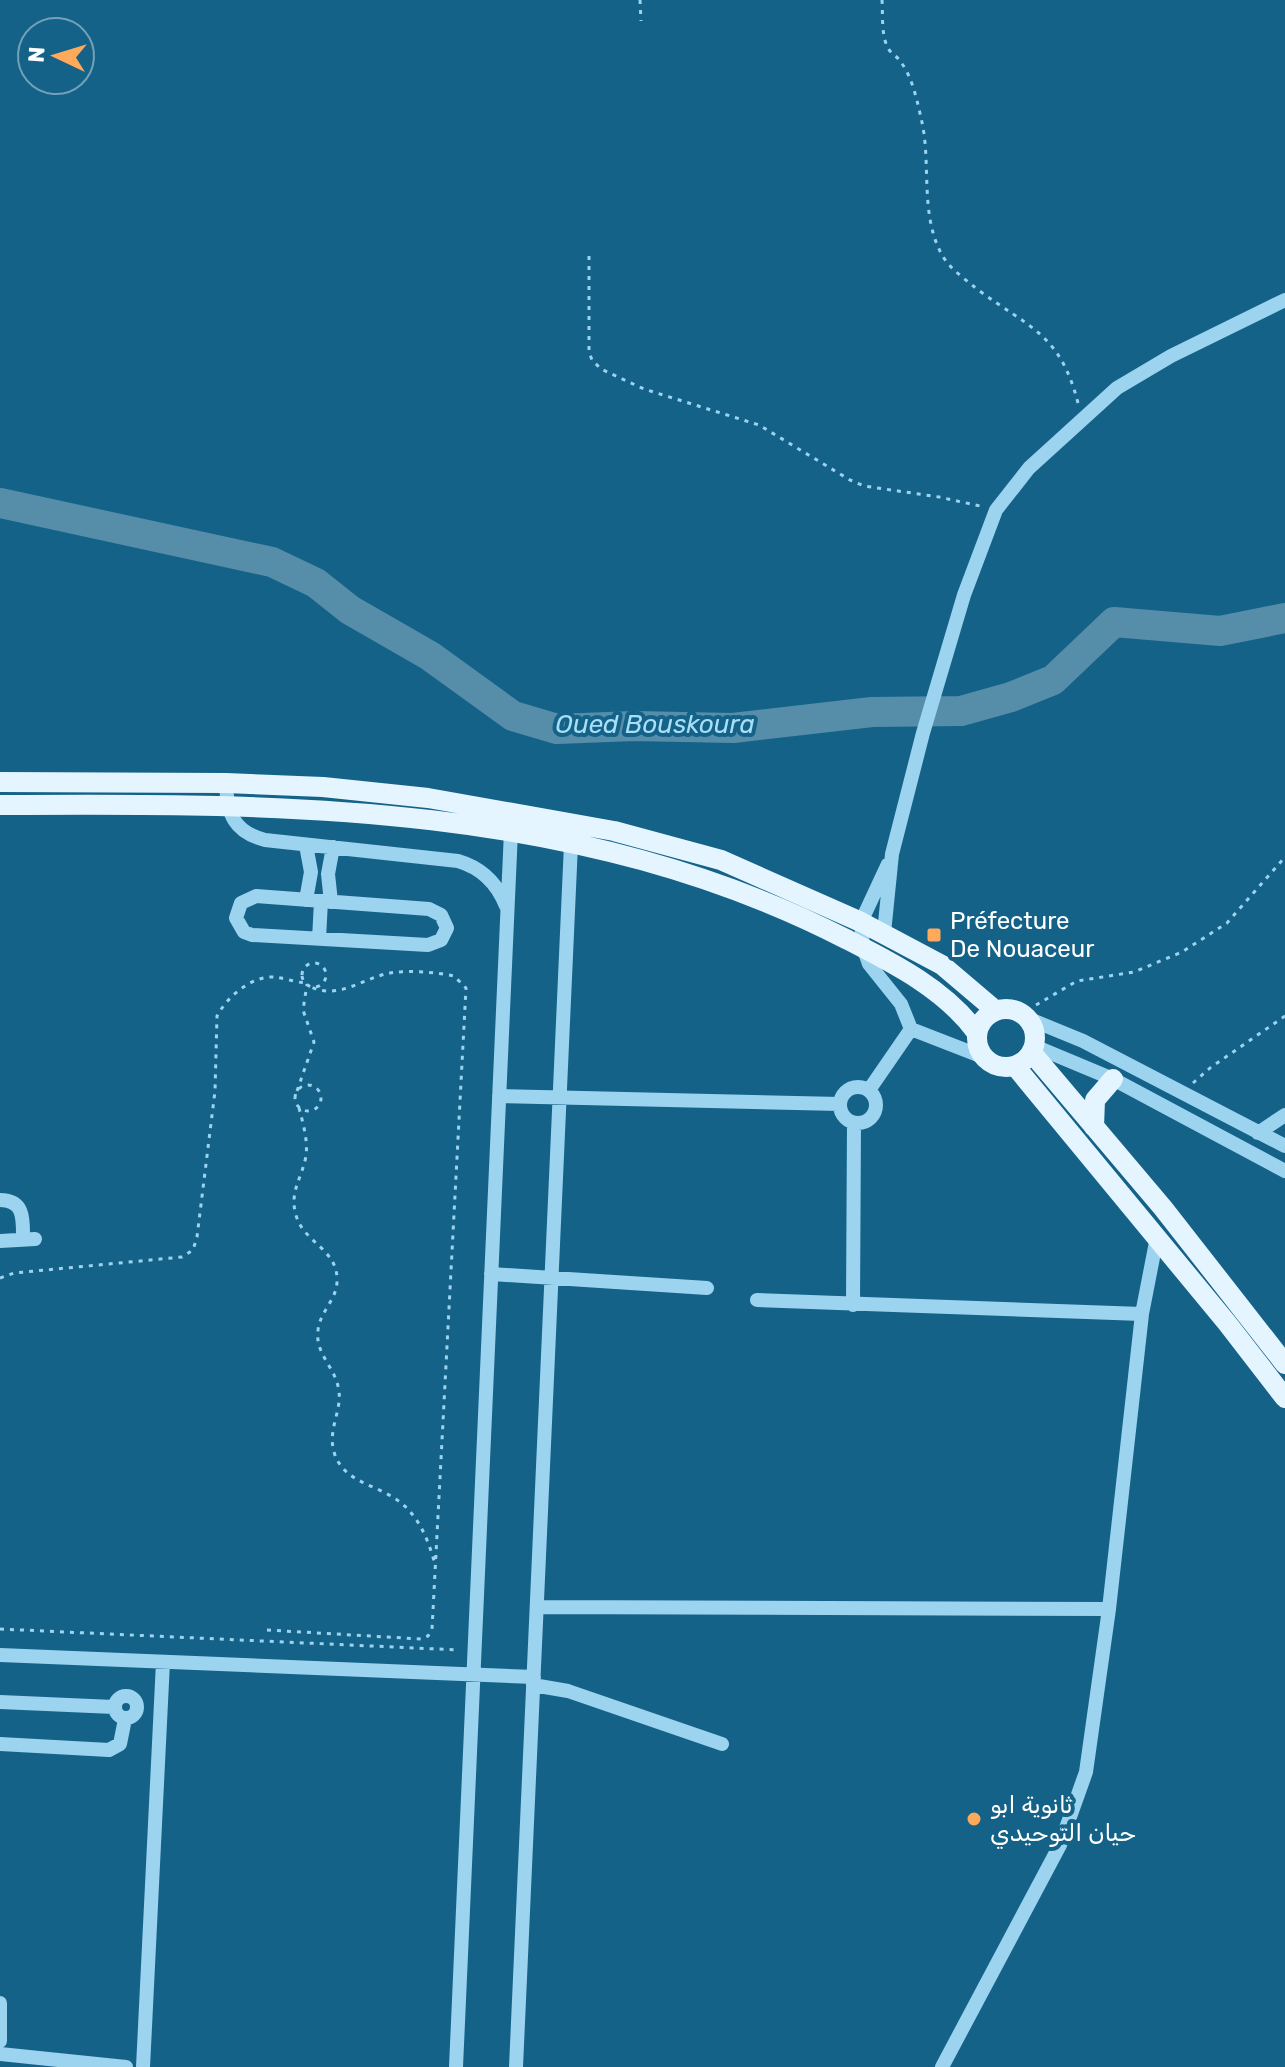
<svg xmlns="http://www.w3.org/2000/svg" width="1285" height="2067" font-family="Rubik,'Noto Sans Arabic',sans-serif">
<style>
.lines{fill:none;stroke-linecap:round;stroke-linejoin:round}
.river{stroke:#568eaa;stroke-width:30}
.path{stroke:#9cd4ef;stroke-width:3;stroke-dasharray:4 6;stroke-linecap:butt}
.minor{stroke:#9cd4ef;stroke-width:14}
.major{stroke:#e4f5ff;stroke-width:20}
.poi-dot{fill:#ffaa5a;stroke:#156289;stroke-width:3}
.labels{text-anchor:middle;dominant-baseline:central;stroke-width:8;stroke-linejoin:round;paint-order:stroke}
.poi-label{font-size:24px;fill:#fff;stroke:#156289;text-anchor:start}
.water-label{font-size:26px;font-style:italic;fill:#a8def6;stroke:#156289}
</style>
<rect width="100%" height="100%" fill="#156289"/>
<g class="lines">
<path class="river" d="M0,503L272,562L316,583L350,610L430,656L513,716L557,729L634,726L733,728L872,712L961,711L1011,697L1053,680L1114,622L1220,631L1285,618"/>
<path class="path" d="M640,0L641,21
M882,0C883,15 881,35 888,48C891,54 897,56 900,61C912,76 917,100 921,118C932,162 919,213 942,255C950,269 965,279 977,289C1029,328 1060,333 1078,403
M589,256V352L592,360L601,369L644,389L759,425L850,480L864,486L939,497L980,506
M302 975a12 12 0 1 1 24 0a12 12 0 1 1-24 0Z
M1036,1005L1077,981L1134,972L1182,952L1227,923L1285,857
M1193,1083L1210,1068L1285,1016
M295 1098a13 13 0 1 1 26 0a13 13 0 1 1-26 0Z
M297,1091L314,1042L303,1010L307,984
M299,1108C303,1123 308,1140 306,1156C302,1178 289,1192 296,1215C303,1242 337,1249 337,1279C338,1299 320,1311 318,1330C315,1353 333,1365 338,1386C344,1409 327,1428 334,1452C343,1483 377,1484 400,1502C420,1518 428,1540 435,1564
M0,1278L14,1273L182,1257L193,1250L197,1237L215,1091L217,1016C227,997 251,976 274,977C284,978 295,982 305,983
M0,1629L459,1650
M267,1630L421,1639L428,1636L432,1629L466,988L454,976C434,972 410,970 390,973C363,978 339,1000 311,987"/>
<path class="minor" d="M226,783C227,814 234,832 265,840L458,861C482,868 497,883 506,906
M888,864L861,922L863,947L869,964L901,1004L911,1029L983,1057
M256,896L429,909L441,915L447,928L441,940L428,945L252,935L244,932L236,918L241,903Z
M306,900L311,872L306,845
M331,902L328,874L333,847
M884,933L892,854L923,733L964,595L996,510L1029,468L1117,388L1171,356L1285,300
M319,939L321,901
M1027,1018L1083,1041L1285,1146
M1034,1046L1113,1079L1285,1171
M840 1105a18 18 0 1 1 36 0a18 18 0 1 1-36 0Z
M869,1090L911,1029
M499,1096L840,1104
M1258,1133L1285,1115
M0,1200C25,1200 23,1220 23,1240
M0,1241L35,1239
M491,1274L707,1288
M757,1300L1142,1314
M853,1305L854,1123
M537,1607L1109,1609
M0,1655L534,1677
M533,1685L568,1691L722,1744
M115 1707a11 11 0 1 1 22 0a11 11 0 1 1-22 0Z
M0,1702L114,1707
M0,1744L109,1750L120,1744L125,1719
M0,2003V2041
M0,2054L126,2067
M143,2067L163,1662
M456,2067L511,831
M516,2067L571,844
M942,2067L1060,1845L1086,1772L1109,1609L1142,1314L1157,1237"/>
<path class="major" d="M0,782L226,783L323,787L428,798L614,831L721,860L861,922L942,965L995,1010
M0,805C289,803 581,803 846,939C893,963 945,989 977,1033
M977 1038a29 29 0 1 1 58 0a29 29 0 1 1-58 0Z
M1032,1053L1163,1208L1285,1364
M1015,1066L1227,1323L1285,1398
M1094,1127L1095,1100L1113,1079"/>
</g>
<g class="poi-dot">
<rect x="926" y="927" width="16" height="16" rx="4"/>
<circle cx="974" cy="1819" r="8"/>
</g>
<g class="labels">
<g class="poi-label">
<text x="950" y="921">Préfecture<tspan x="950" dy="28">De Nouaceur</tspan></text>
<text x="990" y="1805">ثانوية ابو<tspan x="990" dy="28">حيان التوحيدي</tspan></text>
</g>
<g class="water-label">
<text x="655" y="724">Oued Bouskoura</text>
</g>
</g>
<g transform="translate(56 56) rotate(274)"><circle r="38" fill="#156289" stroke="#73a1b8" stroke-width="2"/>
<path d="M0-6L14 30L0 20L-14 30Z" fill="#ffaa5a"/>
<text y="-12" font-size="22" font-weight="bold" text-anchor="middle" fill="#ffffff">N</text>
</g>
</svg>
